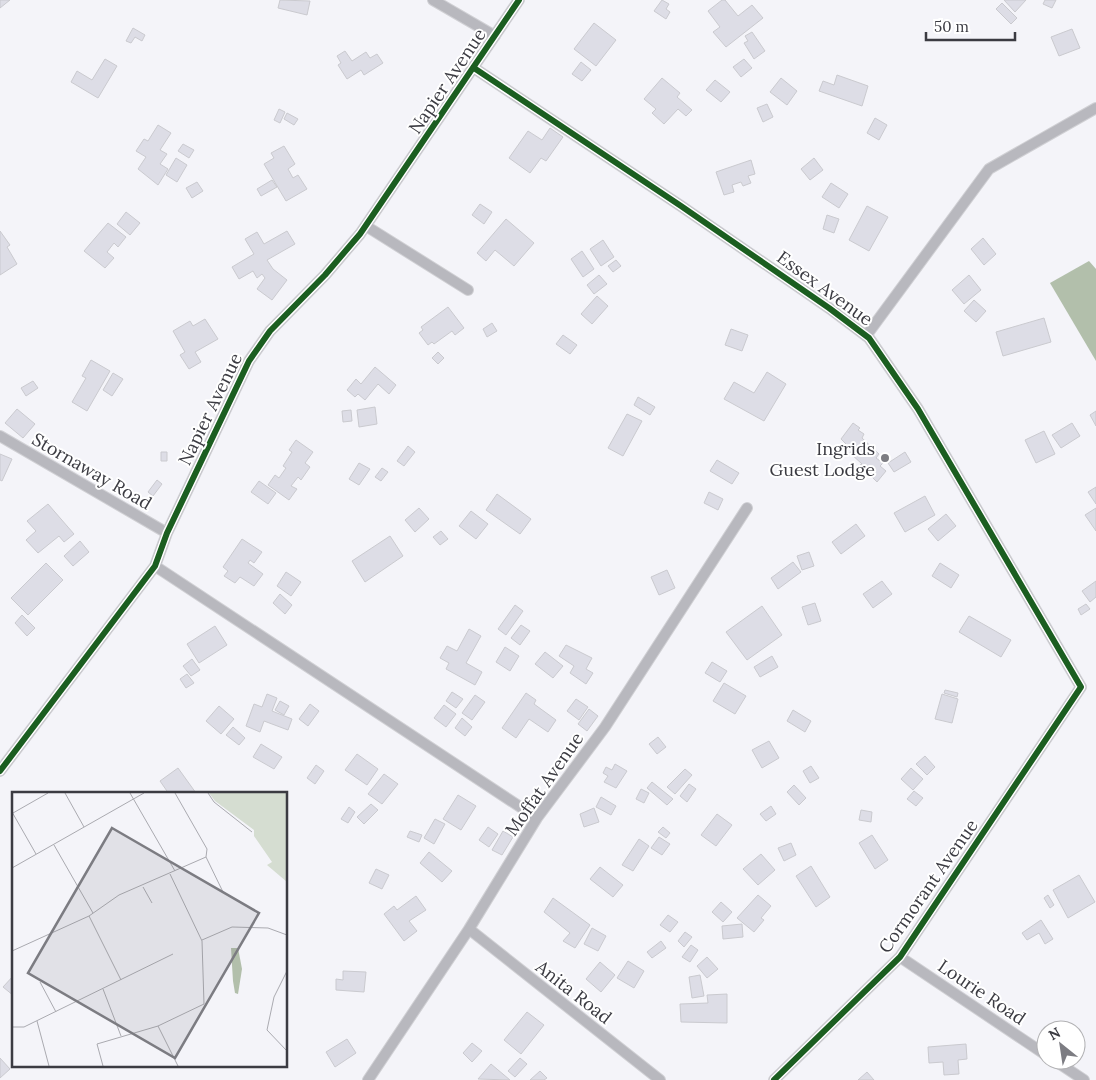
<svg xmlns="http://www.w3.org/2000/svg" width="1096" height="1080" font-family="Lora,serif">
<style>
.water{fill:#b2bfab}
.building{fill:#dddde6;stroke:#cacacf}
.lines{fill:none;stroke-linecap:round;stroke-linejoin:round}
.street-casing{stroke:#d0d0d4;stroke-width:12}
.street{stroke:#b8b8be;stroke-width:10}
.cycleway-casing{stroke:#fff;stroke-width:9}
.cycleway{stroke:#1b5e20;stroke-width:6}
.poi-dot{fill:#7c7c82;stroke:#fff;stroke-width:2}
.labels{text-anchor:middle;dominant-baseline:central;stroke-width:4;stroke-linejoin:round;paint-order:stroke}
.street-label{font-size:18px;fill:#3b3b42;stroke:#fff}
.poi-label{font-size:18px;fill:#3b3b42;stroke:#fff;text-anchor:end}
.inset-road{fill:none;stroke:#aaaab0;stroke-width:1}
.view{fill:#7c7c82;fill-opacity:0.15;stroke:#7c7c82;stroke-width:2.5}
.inset-edge{fill:none;stroke:#3b3b42;stroke-width:2.5}
</style>
<rect width="100%" height="100%" fill="#f4f4f9"/>
<path class="water" d="M1089,261L1096,269V361L1050,283Z"/>
<path class="building" d="M0,0H10L0,8Z
M280,0L310,1L307,15L278,8Z
M662,0L669,4L666,9L670,12L666,19L654,11Z
M722,0H725L738,16L752,5L763,18L726,47L713,32L720,27L708,11Z
M1004,0H1026L1015,12Z
M1045,0H1056L1052,8L1043,4Z
M1002,3L1017,18L1011,24L996,9Z
M594,23L616,40L596,66L574,49Z
M133,28L145,35L142,41L135,37L131,43L126,41Z
M1072,29L1080,48L1059,56L1051,37Z
M752,32L765,51L754,59L744,43L748,41L745,36Z
M345,51L352,61L366,52L370,58L377,54L383,63L364,75L361,70L347,79L338,65L341,63L337,56Z
M105,59L117,66L98,98L71,82L77,71L92,80Z
M744,59L752,68L741,77L733,67Z
M581,62L591,70L582,81L572,74Z
M837,75L868,86L862,106L819,91L823,81L834,85Z
M662,78L680,93L677,97L692,110L686,116L678,109L664,124L652,113L656,109L644,99Z
M781,78L797,91L787,105L770,92Z
M715,80L730,92L721,102L706,90Z
M767,104L773,117L763,122L757,108Z
M279,109L285,112L280,123L274,120Z
M287,113L298,119L294,125L284,119Z
M875,118L887,125L879,140L867,133Z
M158,125L171,133L160,150L167,154L160,164L168,169L158,185L138,169L146,157L136,151L144,139L148,141Z
M550,128L563,137L546,161L541,158L530,173L509,158L528,131L542,140Z
M183,144L194,150L189,158L178,151Z
M284,146L295,164L288,169L293,178L298,175L307,189L286,201L264,164L274,158L271,153Z
M176,158L187,165L177,182L166,175Z
M814,158L823,170L810,180L801,169Z
M751,160L755,174L748,176L751,183L743,186L741,182L732,185L734,192L724,195L716,172Z
M272,180L277,187L261,196L257,189Z
M197,182L203,191L192,198L186,188Z
M831,183L848,194L839,208L822,197Z
M480,204L492,212L484,224L472,215Z
M867,206L888,217L869,251L849,240Z
M126,212L140,223L130,235L117,224Z
M827,215L839,219L834,233L823,229Z
M506,219L534,243L514,266L495,250L486,261L477,253Z
M108,223L126,237L118,247L114,243L107,252L114,258L105,268L84,251Z
M0,231L10,245L7,247L17,264L0,275Z
M287,231L295,244L267,260L273,269L287,280L272,300L257,289L265,278L262,274L257,278L253,271L239,279L232,267L254,254L245,239L257,232L264,244Z
M983,238L996,254L984,265L971,249Z
M603,240L614,257L601,266L590,249Z
M582,251L594,269L583,277L571,259Z
M616,260L621,266L613,272L608,266Z
M599,275L607,284L594,294L587,285Z
M969,275L981,290L964,304L952,290Z
M597,296L608,306L592,324L581,314Z
M974,300L986,311L976,322L964,311Z
M448,307L464,328L455,335L452,331L434,344L432,342L428,345L419,333L423,330L421,327Z
M1044,318L1051,342L1003,356L996,332Z
M205,319L218,339L195,352L201,362L189,369L180,355L185,352L173,331L190,321L193,326Z
M492,323L497,331L487,337L483,329Z
M731,329L748,335L742,351L725,345Z
M563,335L577,345L570,354L556,344Z
M438,352L444,358L438,364L432,358Z
M91,360L110,371L87,411L72,402L86,378L82,376Z
M375,367L396,385L389,394L378,384L365,400L358,394L355,397L347,390L356,379L361,384Z
M767,372L786,384L764,421L724,399L734,382L754,393Z
M113,373L123,379L112,396L103,390Z
M33,381L38,388L26,396L21,388Z
M638,397L655,407L650,415L634,405Z
M375,407L377,424L359,427L357,410Z
M17,409L35,424L23,438L5,423Z
M351,410L352,421L343,422L342,411Z
M1096,411V426L1090,415Z
M627,414L642,421L623,456L608,448Z
M853,423L860,428L858,430L864,434L862,438L879,454L876,458L883,463L880,466L886,471L877,482L860,465L862,464L850,453L852,450L841,439Z
M1072,423L1080,436L1061,448L1052,435Z
M1044,431L1055,454L1036,463L1025,440Z
M296,440L313,452L305,463L310,467L301,480L298,477L291,486L297,489L289,500L268,485L275,475L279,478L286,468L283,466L292,452L289,450Z
M408,446L415,452L404,466L397,461Z
M161,452H167V461H161Z
M905,452L911,462L894,472L888,463Z
M0,454L12,459L2,481L0,480Z
M717,460L739,473L732,484L710,471Z
M359,463L370,469L359,485L349,479Z
M382,468L388,472L381,481L375,477Z
M157,480L162,484L153,496L148,492Z
M259,481L276,493L268,504L251,492Z
M1096,487V504L1088,492Z
M709,492L723,499L718,510L704,503Z
M497,494L531,519L520,534L486,510Z
M925,496L935,515L905,532L894,513Z
M48,504L74,534L64,542L59,536L38,553L26,540L36,531L27,521Z
M419,508L429,519L415,532L405,520Z
M1096,508V531L1085,515Z
M471,511L488,524L476,539L459,526Z
M946,514L956,526L938,541L928,529Z
M856,524L865,536L841,554L832,542Z
M441,531L448,539L440,545L433,537Z
M390,536L403,556L365,582L352,561Z
M242,539L262,552L254,563L250,560L248,563L263,574L254,586L240,577L235,583L224,576L228,571L223,567Z
M80,541L89,552L73,566L64,556Z
M809,552L814,566L802,570L797,556Z
M793,562L801,572L778,589L771,578Z
M46,563L63,580L28,615L11,598Z
M940,563L959,575L951,588L932,576Z
M667,570L675,588L659,595L651,577Z
M286,572L301,582L291,596L277,586Z
M882,581L892,594L873,608L863,594Z
M1096,581V597L1090,602L1082,591Z
M280,594L292,605L285,614L273,603Z
M815,603L821,621L808,625L802,607Z
M1086,604L1090,609L1081,615L1078,609Z
M515,605L523,611L506,635L498,629Z
M762,606L782,635L747,660L726,632Z
M22,615L35,628L27,636L15,623Z
M969,616L1011,640L1001,657L959,632Z
M521,625L530,631L520,645L511,638Z
M215,626L227,645L199,663L187,644Z
M469,629L481,636L466,663L482,672L475,685L446,669L449,663L440,658L447,646L457,651Z
M566,645L592,658L586,669L593,673L586,684L570,673L574,666L559,656Z
M505,647L519,656L510,671L496,662Z
M545,652L563,666L553,678L535,664Z
M772,656L778,667L760,677L754,667Z
M192,659L200,670L191,676L183,666Z
M712,662L727,671L720,682L705,673Z
M187,674L194,683L186,688L180,679Z
M724,683L746,696L735,714L713,701Z
M945,690L958,693L957,697L944,693Z
M452,692L463,699L456,708L446,701Z
M526,693L536,700L534,704L556,720L548,732L529,719L516,738L502,728Z
M267,694L277,698L272,711L292,719L288,730L264,721L260,732L246,726L254,704L262,707Z
M942,694L958,699L952,723L935,719Z
M475,695L485,702L472,720L462,713Z
M576,699L588,707L579,720L567,711Z
M280,701L289,706L284,715L275,710Z
M310,704L319,711L308,726L299,719Z
M444,705L456,714L446,727L434,718Z
M219,706L234,719L221,734L206,721Z
M589,709L598,716L587,731L578,724Z
M793,710L811,721L805,732L787,721Z
M462,718L472,727L465,736L455,728Z
M233,727L245,738L239,745L226,735Z
M658,737L666,747L657,754L649,744Z
M769,741L779,758L762,768L752,750Z
M261,744L282,757L274,769L253,757Z
M357,754L378,769L367,785L345,770Z
M925,756L935,767L927,775L916,764Z
M615,764L627,771L616,788L604,782L608,776L603,773L606,767L612,770Z
M316,765L324,771L315,784L307,778Z
M811,766L819,778L810,783L803,771Z
M178,768L196,793L195,794H169L160,781Z
M911,768L923,779L913,790L901,779Z
M685,769L692,775L675,794L667,787Z
M384,774L398,784L382,804L368,794Z
M652,782L673,799L667,805L647,788Z
M689,784L696,789L687,802L680,796Z
M794,785L806,798L799,805L787,792Z
M641,789L649,793L644,803L636,799Z
M914,791L923,798L916,806L907,799Z
M458,795L476,806L461,830L443,819Z
M601,797L616,806L611,815L596,807Z
M371,804L378,810L364,824L357,817Z
M771,806L776,814L766,821L760,814Z
M349,807L355,812L348,823L341,819Z
M594,808L599,822L584,827L580,814Z
M861,810L872,812L871,822L859,820Z
M717,814L732,825L716,846L701,835Z
M435,819L445,824L434,844L424,838Z
M488,827L498,834L489,847L479,840Z
M663,827L670,833L666,838L658,832Z
M410,831L422,835L419,842L407,837Z
M503,831L513,837L502,855L492,850Z
M872,835L888,860L875,869L859,843Z
M659,837L670,844L662,855L651,848Z
M639,839L649,846L633,871L622,865Z
M791,843L796,855L784,861L778,848Z
M429,852L452,871L442,882L420,863Z
M761,854L775,870L758,885L743,869Z
M811,866L830,897L816,907L796,876Z
M600,867L623,885L613,897L590,879Z
M376,869L389,875L382,889L369,883Z
M1079,875L1095,902L1068,918L1053,890Z
M758,895L771,906L761,918L764,920L754,932L737,918Z
M1048,895L1054,905L1050,908L1044,898Z
M416,896L426,910L409,921L417,931L404,941L384,914L394,906L397,910Z
M553,898L590,925L575,948L563,941L570,933L544,912Z
M721,902L732,912L723,922L712,912Z
M668,915L678,922L670,932L660,925Z
M1041,920L1053,939L1045,944L1039,933L1027,940L1022,933Z
M742,924L743,937L723,939L722,926Z
M592,928L606,936L598,951L584,944Z
M685,932L692,937L684,947L678,941Z
M661,941L666,948L652,958L647,952Z
M691,945L698,950L690,962L682,957Z
M707,957L718,969L707,978L697,966Z
M628,961L644,971L634,988L617,978Z
M600,962L615,975L601,992L586,979Z
M343,971L366,972L364,992L336,990V979L343,980Z
M14,975V996L3,987Z
M700,975L704,996L692,998L689,977Z
M727,994V1023L681,1022L680,1004L708,1003L707,995Z
M527,1012L544,1025L521,1054L504,1040Z
M347,1039L356,1053L335,1067L326,1052Z
M472,1043L482,1051L472,1062L463,1053Z
M966,1044L967,1059L958,1060L959,1074L944,1075L943,1062L929,1063L928,1047Z
M0,1058L10,1069L0,1078Z
M520,1058L527,1064L515,1077L508,1071Z
M491,1064L510,1080L478,1079Z
M540,1071L547,1078L544,1080H530Z
M867,1072L874,1080H858Z"/>
<g class="lines">
<defs>
<path id="street" d="M433,0L495,36
M474,68L681,206L829,308L869,338L918,409L1081,687L900,957L774,1080
M366,226L468,290
M866,336L989,169L1096,108
M0,436L167,533
M155,566L537,818
M0,771L155,566L167,533L249,361L270,331L325,275L360,234L519,0
M469,929L660,1080
M900,957L1046,1055
M1054,1060L1084,1080
M368,1080L469,929L537,818L605,727L747,508"/>
</defs>
<use href="#street" class="street-casing"/>
<use href="#street" class="street"/>
<defs>
<path id="cycleway" d="M474,68L681,206L829,308L869,338L918,409L1081,687L900,957L774,1080
M0,771L155,566L167,533L249,361L270,331L325,275L360,234L519,0"/>
</defs>
<use href="#cycleway" class="cycleway-casing"/>
<use href="#cycleway" class="cycleway"/>
</g>
<circle class="poi-dot" cx="885" cy="458" r="5"/>
<g class="labels">
<g class="street-label">
<text transform="translate(447 81) rotate(-56)">Napier Avenue</text>
<text transform="translate(825 288) rotate(36)">Essex Avenue</text>
<text transform="translate(210 409) rotate(-64)">Napier Avenue</text>
<text transform="translate(92 471) rotate(30)">Stornaway Road</text>
<text transform="translate(544 784) rotate(-55)">Moffat Avenue</text>
<text transform="translate(928 886) rotate(-55)">Cormorant Avenue</text>
<text transform="translate(574 992) rotate(38)">Anita Road</text>
<text transform="translate(982 992) rotate(34)">Lourie Road</text>
</g>
<g class="poi-label">
<text x="875" y="448">Ingrids<tspan x="875" dy="21">Guest Lodge</tspan></text>
</g>
</g>
<g transform="translate(12 792)">
<rect width="275" height="275" fill="#f4f4f9"/>
<path d="M197,1H275V90L255,73L260,70L242,44V38L203,9Z" fill="#d5ddd1"/>
<path d="M219,156H226L230,177L226,202L223,201L221,189Z" fill="#b2bfab"/>
<path class="inset-road" d="M53,1L72,35M118,1L163,79M163,1L195,57L194,65M196,1L202,10L240,40M0,20L24,62M1,21L36,1M42,53L81,121M194,65L211,100M0,76L132,1M131,95L140,111M77,124L109,188M190,148L220,135L256,136L275,143M0,159L77,124L107,103L194,65M275,179L262,205L255,238L275,259M28,190L44,220M91,197L109,244M25,229L37,274M146,234L166,274M0,235H12L161,162M91,274L85,252L146,234L192,212L190,149L158,82"/>
<path class="view" d="M100,36L247,121L163,266L16,181Z"/>
<rect width="275" height="275" class="inset-edge"/>
</g>
<g transform="translate(1061 1045) rotate(330)"><circle r="24" fill="#ffffff" stroke="#b1b1b3"/>
<path d="M0-4L9 19L0 12L-9 19Z" fill="#7c7c82"/>
<text y="-8" font-size="14" font-weight="bold" text-anchor="middle" fill="#3b3b42">N</text>
</g>
<path d="M926 32v8h89v-8" fill="none" stroke="#3b3b42" stroke-width="2.5"/>
<text x="934" y="32" font-size="15" fill="#3b3b42" stroke="#ffffff" stroke-width="4" paint-order="stroke">50 m</text>
</svg>
